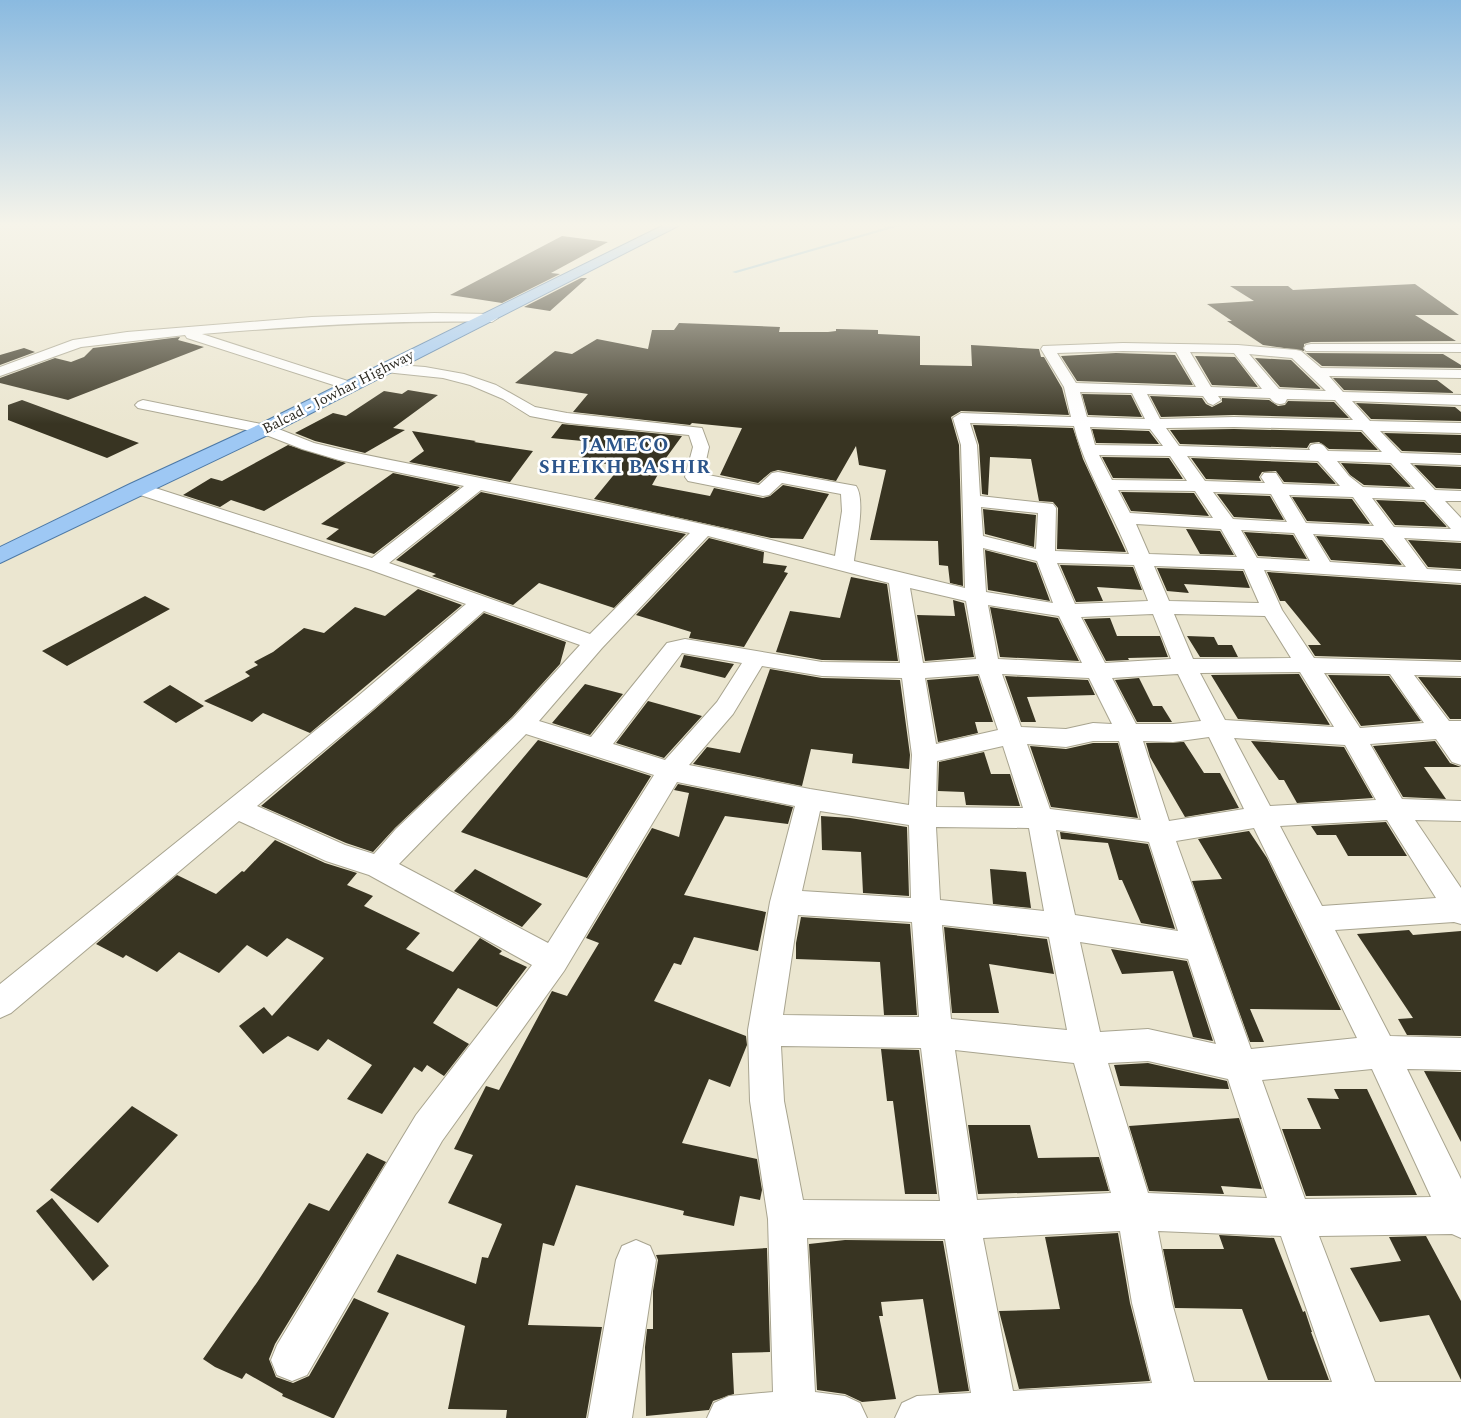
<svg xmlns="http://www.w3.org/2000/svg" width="1461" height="1418" font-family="Spectral,serif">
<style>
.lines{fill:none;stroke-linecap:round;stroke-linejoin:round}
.stream{fill:#9dc4d3;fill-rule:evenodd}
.building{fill:#383422}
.minor-casing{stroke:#a8a48f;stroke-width:2}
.primary-casing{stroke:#4d79a6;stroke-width:2}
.minor{fill:#fff;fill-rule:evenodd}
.primary{fill:#9ec8f4;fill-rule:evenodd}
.labels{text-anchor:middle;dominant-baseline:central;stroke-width:5;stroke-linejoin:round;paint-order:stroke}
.far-street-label{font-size:15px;fill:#2d2b23;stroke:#fff}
.far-district-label{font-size:19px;font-weight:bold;letter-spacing:1px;fill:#2c558b;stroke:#fff}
</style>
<rect width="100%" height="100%" fill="#ebe6d0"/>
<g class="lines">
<path class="stream" d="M895,225H903L736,273L732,272Z"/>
</g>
<path class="building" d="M562,236L608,242L551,273L560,274L502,303L450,295Z
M581,278H587L550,311L524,307Z
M1415,284L1459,315H1415L1456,341L1311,342L1304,344V351L1263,345L1227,321H1232L1207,304L1254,301L1230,286H1288L1293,290Z
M679,323L780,327L779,332H828L836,331V329L878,330V334L920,336V365L972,366L971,345L1039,349L1041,357H1044L1062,388L1069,415L961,411L951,417L959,445L963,586L950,583L948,566L939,565L938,541L870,540L886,470L859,465L856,446L836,481L778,470L771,472L758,483L720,475L742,428L692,423L690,425L573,412L588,394L515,383L555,351L572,354L597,339L648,349L652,330H674Z
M180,337L178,340L204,347L68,400L0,383V378L55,358L71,362L84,357L93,348Z
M24,348L35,352L0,365V355Z
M1116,353L1175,355L1193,385L1077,381L1061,356Z
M1306,353L1443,354L1461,365V368L1322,366Z
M1195,356L1235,357L1258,387L1212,385Z
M1255,358L1291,360L1321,389L1280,387Z
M1333,378L1437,380L1454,393L1344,390Z
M408,390L438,395L393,428L405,430L365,453L315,441L295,433L333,413L346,416L384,391L402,394Z
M1082,394L1131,395L1142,417L1088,415Z
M1150,396L1202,398L1206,404L1212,407L1222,402V398L1269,400L1278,406L1285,405L1288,401L1334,402L1349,418L1234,415L1161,417Z
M22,400L109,432L139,443L107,458L8,420V405Z
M1356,403L1455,407L1461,412V421L1371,419Z
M562,424L682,436L658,469H661L652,485L710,496L714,488L763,498L770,496L783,485L829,494L803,539L771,538L594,499L621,466L580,460L593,442L551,438Z
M973,425L1073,428L1083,459L1126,552L1057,549L1058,508L1053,502L1039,501L1031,459L990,457L988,495L982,494L979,445Z
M1092,429L1149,431L1159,444L1096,443Z
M1234,429L1361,432L1378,450L1329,449L1319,442L1310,443L1307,448L1180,444L1170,430Z
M412,431L476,441L474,442L533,451L510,482L409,462L424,451Z
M1384,433L1461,435V453L1402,451Z
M288,445L346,463L264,511L231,500L220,507L183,495L211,478L222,481Z
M1102,457L1169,458L1183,479L1113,478Z
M1191,458L1317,463L1336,484L1284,482L1276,471L1262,472L1259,477L1261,481L1206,479Z
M1341,463L1390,465L1411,487L1364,485L1350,475Z
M1414,465L1461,467V489L1436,488Z
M393,473L460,487L374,554L326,539L339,529L321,524Z
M481,492L686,534L614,608L539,583L513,605L432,576L436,574L396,560Z
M1121,492L1194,493L1209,516L1131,511Z
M1217,494L1270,496L1284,520L1234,517Z
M1292,497L1352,499L1370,524L1307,521Z
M1376,500L1424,502L1447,527L1395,525Z
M983,509L1036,515L1034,547L985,534Z
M1186,529L1220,531L1234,555L1200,554Z
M1244,532L1293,535L1307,559L1258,556Z
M1316,536L1382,540L1402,565L1331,560Z
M709,538L764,552L763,563L787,566L784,572L788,573L744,647L689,638L691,632L636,615Z
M1408,540L1461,543V569L1428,567Z
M985,550L1036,563L1050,601L988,590Z
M1060,565L1133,567L1142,590L1097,587L1103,601L1076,602Z
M1157,568L1243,571L1250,588L1184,584L1189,593L1167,591Z
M1267,572L1461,585V660L1315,656L1308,645H1321L1285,601H1280Z
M851,577L887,584L898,661L822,660L776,652L790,611L840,618Z
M418,589L462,605L310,733L263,713L252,722L204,701L250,676L245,672L258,665L254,662L273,652L304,628L324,633L355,607L385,616Z
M145,596L170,609L67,666L42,651Z
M953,600L964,603L974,657L925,661L917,615L955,616Z
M990,607L1058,618L1079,661L1000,657Z
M484,613L566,642L560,664L512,717L395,828L373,852L346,843L261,806L374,710Z
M1110,618L1117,636H1160L1168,657L1128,658L1129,660L1106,661L1084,619Z
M1187,636L1214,637L1218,645H1232L1238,657H1200Z
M684,655L734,664L725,678L680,667Z
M770,669L822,678L900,680L910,755L909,769L852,763L853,754L811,749L802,786L693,764L707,747L740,753Z
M1299,674L1330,725L1238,719L1211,675Z
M1328,675L1389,676L1421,721L1361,726Z
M978,676L993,722H975L978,733L938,742L927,680Z
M1005,676L1088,680L1095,695L1027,697L1036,722H1021Z
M1418,677L1461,678V719H1450Z
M1139,678L1153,706H1162L1172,722H1137L1115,680Z
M585,684L623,694L590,735L552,723Z
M170,685L204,706L176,723L143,702Z
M648,701L702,716L664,758L616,743Z
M538,740L651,776L587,878L461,832Z
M1251,741L1344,747L1373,798L1297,803L1284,780H1279Z
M1435,741L1450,763L1461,767H1424L1446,799L1403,797L1373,746Z
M1184,742L1204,773H1220L1239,808L1185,817L1150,757L1146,743Z
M1093,743H1118L1138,818L1051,807L1030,746L1066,749Z
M984,752L991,774H1010L1020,806L966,805L964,792L938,791L939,762Z
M678,784L793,807L788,824L725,816L684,895L766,912L758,951L694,937L681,965L674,963L654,1001L746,1036L747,1045L730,1087L709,1079L682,1143L757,1159L762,1190L760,1200L740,1196L734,1226L683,1215L684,1211L576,1185L554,1246L543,1243L528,1325L602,1327L586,1418H506L507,1410L448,1409L465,1326L377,1292L397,1254L476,1284L482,1257L488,1258L502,1224L448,1203L473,1155L454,1149L486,1086L499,1090L552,991L567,996L599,943L586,938L652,828L679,837L689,793L674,790Z
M821,816L850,818L907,827L909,896L863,893L861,852L822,850Z
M1386,822L1407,856H1348L1336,835H1317L1311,826Z
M1249,831L1267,858L1341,1010L1250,1009L1264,1042H1250L1192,881L1222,879L1198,839Z
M1060,832L1148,844L1175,929L1141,923L1122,880H1119L1108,843L1061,839Z
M275,840L325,863L357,873L347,885L373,896L364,906L420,933L406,949L453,972L480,938L502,951L499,954L527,967L497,1007L458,988L433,1023L469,1044L444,1076L427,1065L422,1072L414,1067L382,1114L347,1099L372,1065L328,1039L318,1051L288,1036L263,1054L239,1026L264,1007L272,1016L324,958L287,938L267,957L247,945L219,973L179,952L157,972L126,955L123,958L96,944L177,875L216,894L242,871L244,872Z
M475,869L542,904L522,927L454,891Z
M990,869L1026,872L1031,908L993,904Z
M801,917L910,924L917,1015H884L880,962L796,959V943Z
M944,927L1047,939L1054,974L989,964L999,1013H952Z
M1409,930L1413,935L1461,931V1036L1407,1035L1398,1019L1413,1018L1357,934Z
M1111,949L1187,961L1213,1041L1193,1037L1173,971L1122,974Z
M881,1049L919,1050L937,1194H905L893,1101H887Z
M1148,1063L1227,1081L1229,1089L1120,1086L1114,1065Z
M1424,1071L1461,1072V1142Z
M1334,1089H1367L1417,1195L1306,1196L1282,1129H1321L1307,1098L1339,1099Z
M132,1106L178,1135L98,1223L50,1190Z
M1239,1118L1262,1189L1221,1186L1224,1194L1149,1191L1129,1126Z
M968,1125H1030L1038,1158L1099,1157L1109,1191L978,1194Z
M367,1153L386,1162L275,1344L269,1359L276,1377L293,1383L309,1376L354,1298L389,1313L334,1418H332L282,1396L283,1394L246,1373L242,1379L215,1367L203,1359L258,1281L309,1203L329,1211Z
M52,1198L109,1266L93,1281L36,1211Z
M1118,1233L1130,1303L1150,1381L1019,1389L999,1311L1060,1309L1045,1237Z
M1219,1235L1274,1238L1303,1312L1305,1311L1312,1332H1311L1329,1380H1268L1242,1309L1175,1308L1163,1249H1224Z
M1426,1236L1461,1301V1380L1429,1315L1380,1322L1350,1268L1401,1261L1389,1237Z
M845,1240L943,1241L969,1391L939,1393L923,1299L881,1302L883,1316H879L896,1399L862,1402L845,1394L817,1390L809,1244Z
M767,1248L770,1352L732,1353L734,1394L713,1401L709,1410L646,1416L645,1347L647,1329H653V1291L658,1260L656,1255Z"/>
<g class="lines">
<defs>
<path id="minor" d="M434,313L492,314L498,318L492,322C395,320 299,326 202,334L354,383L356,386L349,390L187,338L185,335L81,347L0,376V367L73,340L127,332L312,317Z
M1123,343L1238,345L1296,350L1301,351L1321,368L1461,370V378L1329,376L1343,392L1461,395V405L1352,401L1370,421L1461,423V433L1380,431L1401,453L1461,455V465L1410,463L1435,490L1461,491V501H1445L1461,518V541L1404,538L1427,569L1461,571V583L1264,570L1282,610L1314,658L1461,662V676L1414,675L1449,721H1461V765L1452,762L1436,739L1370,744L1402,799L1461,801V821L1415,820L1461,888V924L1454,922L1335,930L1390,1036L1461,1038V1070L1407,1069L1461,1179V1238L1452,1234L1319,1236L1375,1382H1461V1418H895L902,1403L917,1396L971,1393L945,1239L807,1238L815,1392L845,1396L860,1403L867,1418H707L714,1403L729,1396L773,1392L768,1219L750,1101L748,1030L770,902L795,806L677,782L564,971L442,1141L307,1375L292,1381L277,1375L271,1360L277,1345L416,1115L532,965L369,875L326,861L239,821L11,1013L0,1018V984L357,697L466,604L368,569L131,492L128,488L131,484H143L372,558L464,486L339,460L302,449L261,433L138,408L135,405L138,402L143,400L271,426L314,443L347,451C510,485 675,514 835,556L842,511L841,494L782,483L769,495L763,496L688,481L685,477L693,447L689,435L567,423L530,416L503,399L470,385L443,378L385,372L378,368L385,364L425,367L464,374L496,385L535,407L567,413L702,428L709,447L703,474L759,485L772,473L778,472L856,486C866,500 856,544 854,561L965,588L961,445L953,418L961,413L1071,417L1064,387L1041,349L1043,346ZM1123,351L1176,352L1196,387L1076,383L1057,353ZM1190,352L1234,353L1262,389L1211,387ZM1249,354L1292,358L1326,391L1279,389ZM1080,392L1132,393L1145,419L1087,417ZM1147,394L1203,396L1208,403L1213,405L1221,400L1218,396L1270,398C1275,404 1278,405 1285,403L1287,399L1335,400L1353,420L1234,417L1160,419ZM970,423L1074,426C1085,470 1112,511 1129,554L1055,551L1056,508L1053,504L980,496L977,445ZM1090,427L1150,429L1163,446L1095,445ZM1234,427L1362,430L1382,452L1328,451C1323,444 1320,442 1311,445L1309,448L1310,450L1179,446L1166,428ZM1099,455L1170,456L1187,481L1112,480ZM1187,456L1318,461L1340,486L1283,484L1276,473H1264L1261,477L1265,483L1205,481ZM1337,461L1391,463L1415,489L1363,487L1349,476ZM481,490L690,533L590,634L389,563ZM1118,490L1195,491L1213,518L1130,513ZM1213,492L1271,494L1287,522L1233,519ZM1289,495L1353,497L1374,526L1306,523ZM1372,498L1425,500L1451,529L1394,527ZM981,507L1038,513L1036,549L983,536ZM1136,524L1221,529L1237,557L1149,554ZM1241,530L1294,533L1310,561L1257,558ZM1313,534L1383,538L1406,567L1330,562ZM708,536L889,583L900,663L822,662L685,639L667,643L591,737L539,721L602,648ZM983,548L1037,561L1053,603L986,592ZM1057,563L1134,565L1148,601L1075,604ZM1154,566L1244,569L1259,603L1169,601ZM910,588L966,601L976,659L923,663ZM988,605L1059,616L1082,663L998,659ZM484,611L580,645L513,718L396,829L374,854L345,845L257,806L373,709ZM1153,614L1171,659L1105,663L1081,617ZM1174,614L1265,616L1291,658L1193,659ZM682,653L742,663L717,702L665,760L613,744ZM762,666L822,676L902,678L912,755L909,805L810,789L689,765L733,714ZM1300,672L1334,727L1225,720L1200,673ZM1324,673L1390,674L1424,723L1360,728ZM979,674L998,730L936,744L925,678ZM1002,674L1089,678L1112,724L1093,723L1066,729L1021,727ZM1178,674L1201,721L1173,724H1136L1112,678ZM526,734L654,775L548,943L399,864ZM1209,737L1244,809L1169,821L1143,741L1173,742ZM1234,738L1345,745L1376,800L1270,806ZM1093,741H1119L1141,820L1050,809L1027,744L1066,747ZM1003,746L1023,808L936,807L937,761ZM820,811L909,825L911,898L802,891ZM1387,820L1436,898L1322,906L1280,826ZM936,827L1029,828L1044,911L940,900ZM1254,828L1357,1038L1251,1049L1176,841ZM1056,830L1149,842L1178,931L1075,915ZM798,915L912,922L919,1017L783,1015ZM942,925L1049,937L1067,1030L951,1019ZM1080,942L1188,959L1216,1044L1148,1029L1100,1032ZM781,1046L921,1048L940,1201L803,1200L784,1101ZM955,1050L1074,1063L1111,1193L977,1200ZM1148,1061L1228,1079L1267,1198L1148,1193L1108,1063ZM1372,1069L1431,1197L1305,1199L1262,1080ZM1120,1231L1132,1303L1152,1383L1013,1391L983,1238ZM1158,1231L1281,1236L1332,1382H1194L1172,1303Z
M1311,344H1461V352L1306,351L1304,348L1306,345Z
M636,1240L650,1246L656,1260L632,1418H588L616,1260L622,1246Z"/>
<path id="primary" d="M664,225H680L272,433L0,563V547L130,484L258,425Z"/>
</defs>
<use href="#minor" class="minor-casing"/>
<use href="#primary" class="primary-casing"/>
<use href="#minor" class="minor"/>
<use href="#primary" class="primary"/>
</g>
<linearGradient id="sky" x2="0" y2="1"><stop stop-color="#8abae0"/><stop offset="0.53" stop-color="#f6f4ea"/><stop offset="1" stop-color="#f6f4ea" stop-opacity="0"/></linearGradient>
<rect width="1461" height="424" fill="url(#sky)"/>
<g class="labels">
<g class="far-street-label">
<text transform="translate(338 392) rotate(-27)">Balcad - Jowhar Highway</text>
</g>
<g class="far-district-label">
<text x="625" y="445">JAMECO<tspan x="625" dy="22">SHEIKH BASHIR</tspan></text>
</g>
</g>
</svg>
